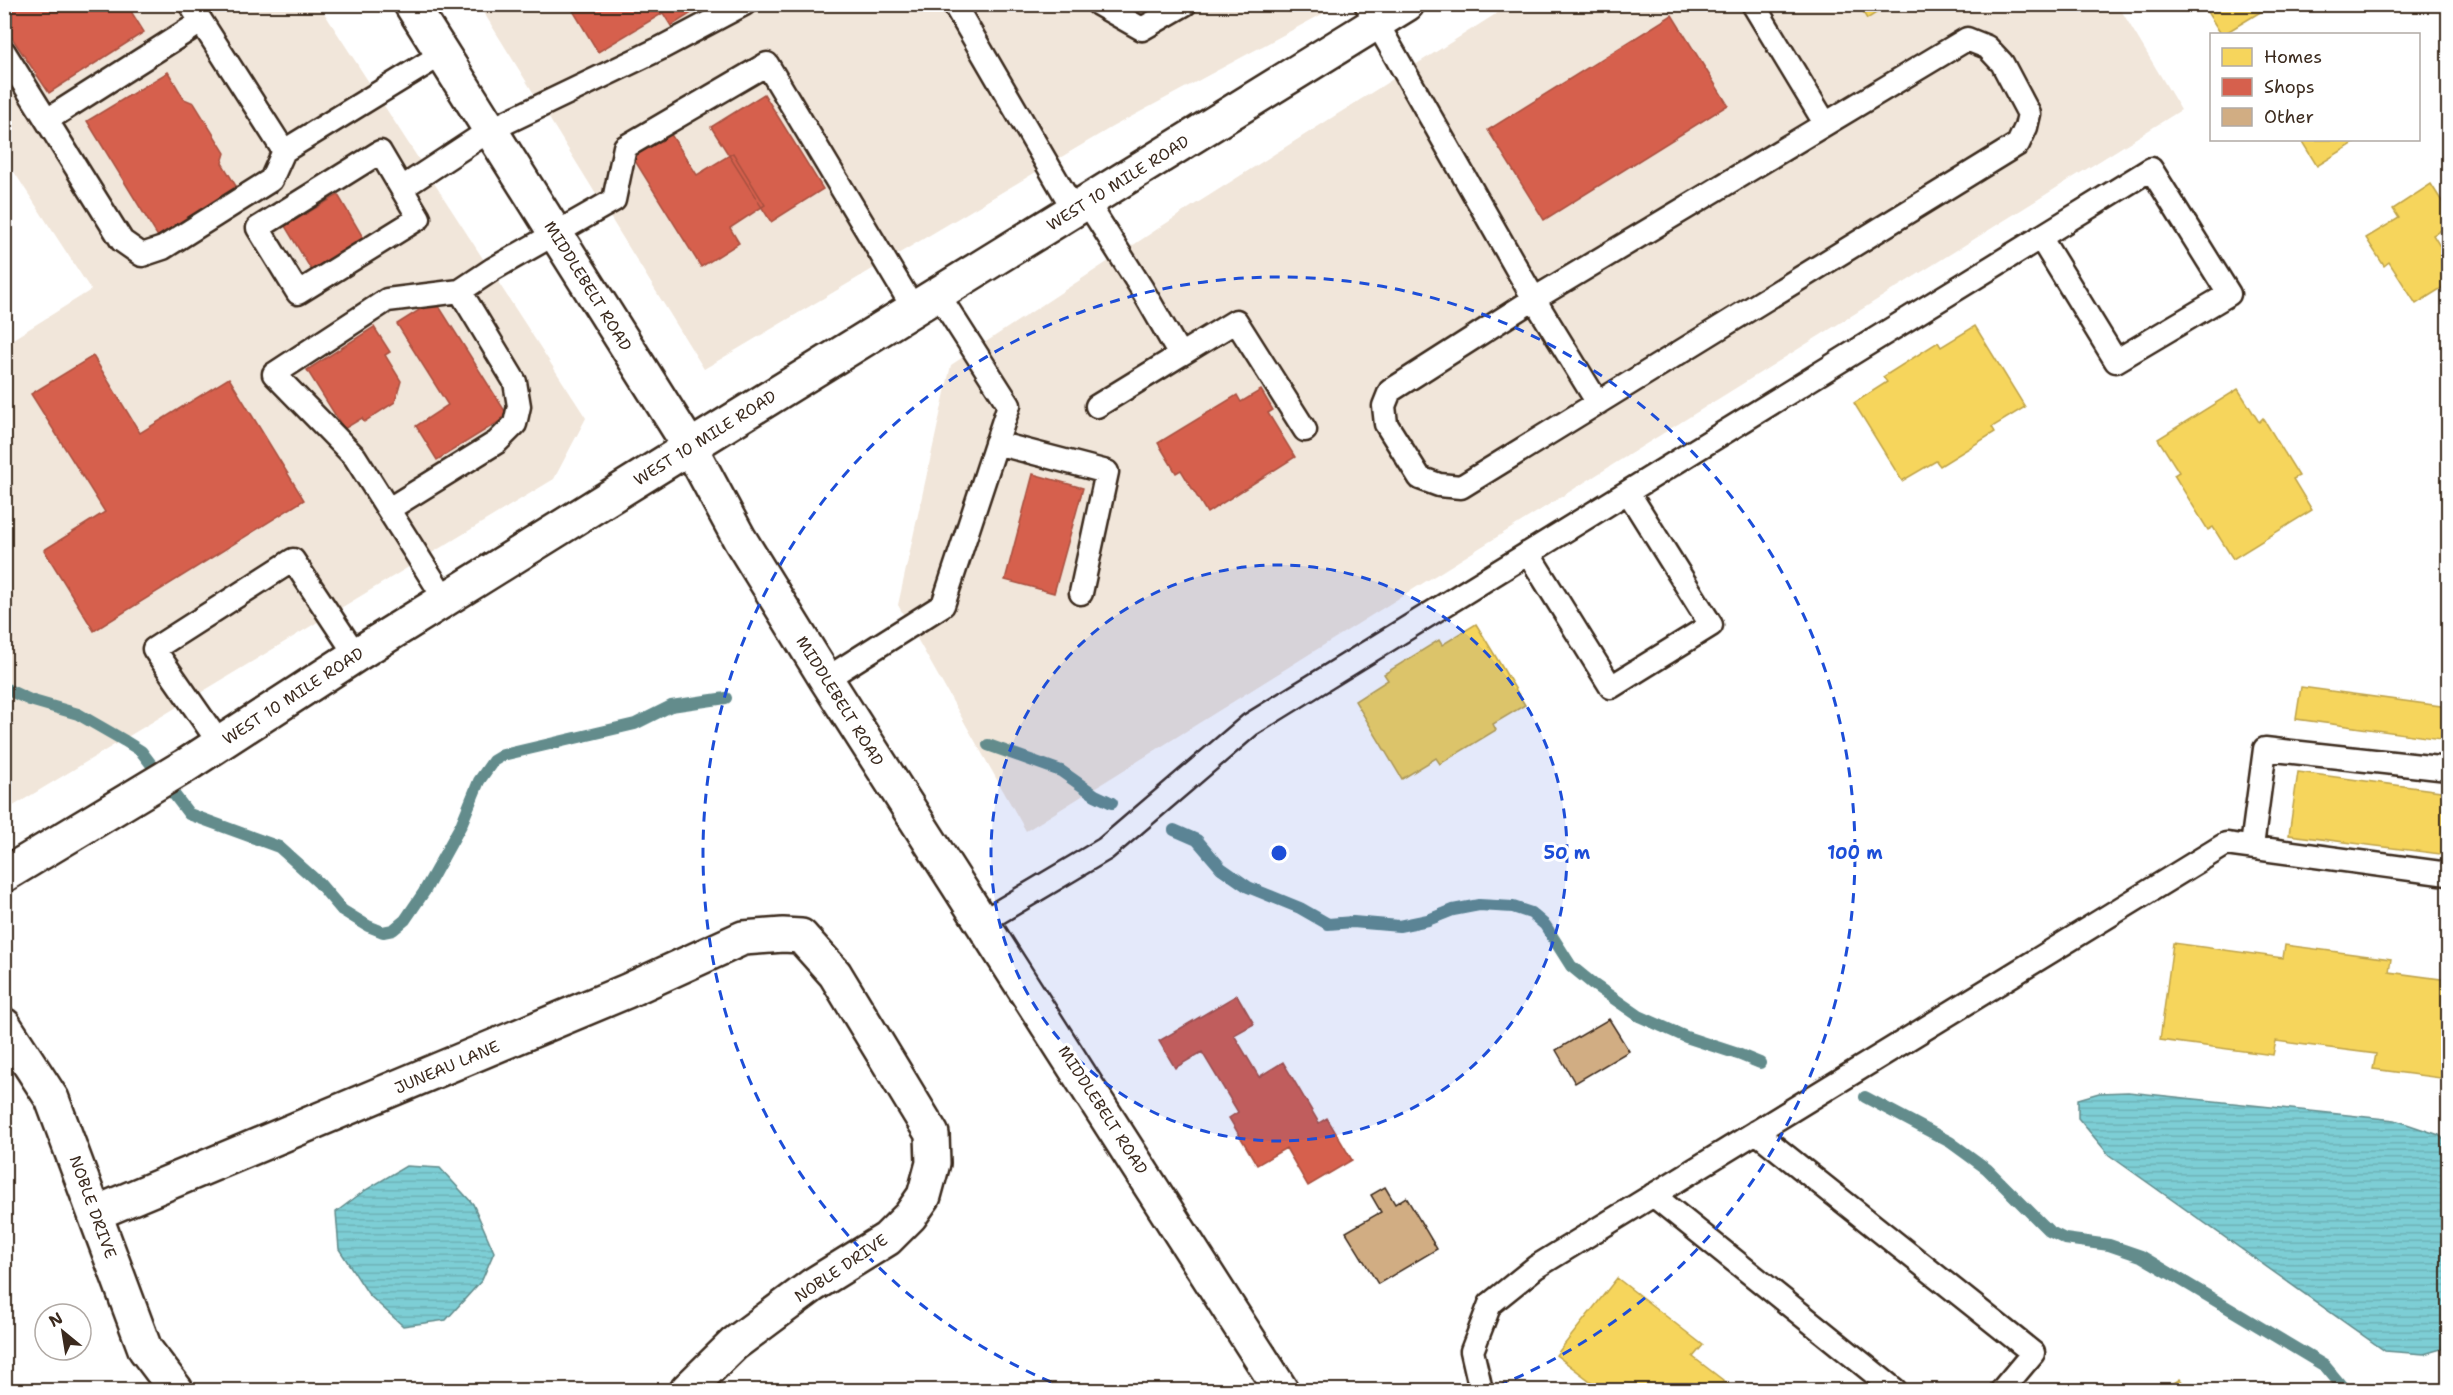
<svg xmlns="http://www.w3.org/2000/svg" width="2453" height="1395" font-family="'Shantell Sans',sans-serif">
<style>
.built{fill:#f1e6da}
.water{fill:url(#water-rules);stroke:#638c8c;stroke-width:1.5}
.homes{fill:#f6d55c;stroke:#bea249;stroke-width:1.5}
.shops{fill:#d6604d;stroke:#a8503f;stroke-width:1.5}
.lines{fill:none;stroke-linecap:round;stroke-linejoin:round}
.stream{stroke:#638c8c;stroke-width:12}
.building{fill:#d1ad83;stroke:#3b2a1e;stroke-width:1.5}
.service-casing{stroke:#3b2a1e;stroke-width:27}
.minor-casing{stroke:#3b2a1e;stroke-width:38}
.tertiary-casing{stroke:#3b2a1e;stroke-width:38}
.service{stroke:#fff;stroke-width:22}
.minor{stroke:#fff;stroke-width:33}
.tertiary{stroke:#fff;stroke-width:33}
.ring{fill:none;stroke:#1d4ed8;stroke-width:3;stroke-dasharray:10 8}
.labels{text-anchor:middle;dominant-baseline:central;stroke-width:6;stroke-linejoin:round;paint-order:stroke}
.street-label{font-size:16px;fill:#3b2a1e;stroke:#fff}
.centre{fill:#1d4ed8;stroke:#fff;stroke-width:3}
.ring-label{font-size:18px;text-anchor:middle;font-weight:bold;fill:#1d4ed8;stroke:#fff;stroke-width:6;stroke-linejoin:round;paint-order:stroke}
</style>
<defs>
<pattern id="water-rules" width="6" height="5" patternUnits="userSpaceOnUse" patternTransform="scale(1.5)"><rect width="6" height="5" fill="#7dced5"/><path d="M0 2.5h6" fill="none" stroke="#6db1b6"/></pattern>
</defs>
<rect width="100%" height="100%" fill="#fff"/>
<filter id="ink" filterUnits="userSpaceOnUse"><feTurbulence type="fractalNoise" baseFrequency=".0167" numOctaves="2"/><feDisplacementMap in="SourceGraphic" scale="12" xChannelSelector="R" yChannelSelector="G"/><feConvolveMatrix kernelMatrix="1 2 1 2 8 2 1 2 1" color-interpolation-filters="sRGB"/></filter>
<g filter="url(#ink)">
<path class="built" d="M5,5H319L586,418L554,479L5,811V344L91,290L5,158Z
M479,5H1339L1112,127L704,369Z
M1510,5H2118L2181,110L1026,831L898,605L951,365L1194,205Z"/>
<path class="water" d="M2128,1092L2395,1120L2439,1135L2448,1144V1347L2424,1354L2385,1351L2109,1155L2078,1118V1099L2099,1093Z
M406,1166L440,1168L473,1204L494,1252L482,1280L446,1320L403,1326L369,1295L339,1249L336,1212L364,1191Z"/>
<path class="homes" d="M1858,4H1890L1867,19Z
M2202,4H2271L2272,5L2224,34H2221Z
M2301,140H2359L2317,166Z
M2431,184L2448,211V226L2433,235L2448,259V284L2416,304L2389,262L2384,266L2366,238L2399,218L2393,209Z
M1975,326L2025,407L1992,427L1995,432L1940,466L1936,461L1902,481L1854,403L1887,382L1883,377L1938,342L1941,347Z
M2238,389L2259,422L2263,418L2299,476L2293,479L2312,510L2233,559L2213,527L2208,530L2174,475L2179,472L2158,439Z
M1476,624L1525,705L1493,724L1496,730L1440,764L1436,758L1402,779L1355,701L1388,680L1384,674L1439,640L1442,645Z
M2301,687L2448,707V740L2296,719Z
M2298,772L2448,792V855L2289,835Z
M2173,943L2283,958L2285,945L2391,959L2389,972L2448,980V1079L2373,1069L2376,1054L2276,1041L2273,1055L2160,1040Z
M1617,1278L1703,1345L1693,1357L1736,1390H1602L1556,1355Z
M2180,1379L2188,1390H2163Z"/>
<path class="shops" d="M4,4H133L132,13L144,32L49,93L4,26Z
M569,4H706L671,26L663,13L598,52Z
M1672,15L1728,105L1544,220L1488,130Z
M168,72L184,99L194,103L225,153L222,163L239,191L160,240L87,121Z
M764,94L823,189L771,222L711,127Z
M670,133L697,175L733,153L765,205L730,228L739,243L701,267L632,156Z
M338,195L364,239L312,271L285,226Z
M435,300L508,416L437,460L416,426L448,405L397,324Z
M374,327L390,352L385,355L401,381L395,402L364,422L362,418L344,429L307,370Z
M93,356L140,433L229,378L304,500L94,631L44,550L105,512L31,394Z
M1261,390L1273,410L1268,413L1295,457L1207,513L1181,470L1176,473L1158,443L1237,395L1241,402Z
M1033,474L1083,488L1054,593L1005,580Z
M1237,995L1254,1024L1234,1035L1259,1077L1283,1062L1319,1123L1327,1118L1352,1160L1308,1186L1286,1148L1257,1165L1229,1118L1238,1112L1202,1052L1175,1068L1159,1041Z"/>
<g class="lines">
<path class="stream" d="M4,688L30,700L78,714L125,741L141,751L189,814L279,847L319,883L342,910L368,926L383,932L393,930L405,920L424,892L461,825L479,781L493,761L503,755L635,724L671,706L726,698
M988,745L1061,771L1095,795L1112,803
M1174,830L1197,840L1221,868L1248,887L1300,908L1328,924L1353,922L1399,926L1428,920L1453,910L1479,905L1513,907L1531,913L1545,925L1571,966L1593,984L1639,1016L1686,1037L1738,1054L1760,1063
M1865,1097L1950,1142L1987,1169L2049,1231L2065,1239L2109,1245L2141,1256L2325,1366L2345,1390"/>
</g>
<path class="building" d="M1609,1019L1629,1051L1575,1083L1556,1050Z
M1385,1187L1395,1204L1406,1197L1437,1249L1378,1284L1346,1232L1381,1212L1371,1195Z"/>
<g class="lines">
<defs>
<path id="service" d="M190,4L284,151L442,54
M954,4L1074,210
M1098,4L1142,29L1185,4
M1366,4L1534,299L1390,391L1384,406L1386,424L1420,478L1439,485L1461,487L2018,144L2026,127L2029,114L2002,63L1987,47L1967,39L1534,299L1598,403
M1753,4L1825,123
M4,52L122,241L142,255L163,248L271,180L284,151
M47,120L201,22
M380,152L419,218L298,293L258,228Z
M402,188L490,130L661,48L744,4
M1087,202L1142,289L1180,355L1236,321L1305,430
M1097,406L1180,355
M996,443L1107,472L1081,593
M389,509L497,442L515,424L519,406L515,382L460,291
M1528,553L1611,687L1711,625L1628,492
M445,599L355,457L274,374L387,300L460,291L493,269L614,200L625,147L767,64L914,309
M826,679L943,605L1009,405L938,294
M220,744L154,649L293,560L356,655
M2252,846L2265,749L2448,769
M982,922L1105,849L1250,725L2151,169L2229,294L2116,361L2040,237
M1756,1132L2033,1353L2002,1390
M1653,1195L1895,1390
M1481,1390L1472,1351L1490,1304L1536,1267L2226,844L2448,874"/>
<path id="minor" d="M4,1025L52,1099L145,1349L176,1390
M96,1213L627,991L743,938L783,935L801,936L835,974L932,1134L933,1163L924,1196L910,1216L887,1239L813,1285L734,1344L687,1390"/>
<path id="tertiary" d="M411,4L690,447L739,538L826,679L1281,1390
M4,875L185,766L356,655L690,447L1407,4"/>
</defs>
<use href="#service" class="service-casing"/>
<use href="#minor" class="minor-casing"/>
<use href="#tertiary" class="tertiary-casing"/>
<use href="#service" class="service"/>
<use href="#minor" class="minor"/>
<use href="#tertiary" class="tertiary"/>
</g>
</g>
<circle cx="1279" cy="853" r="288" fill="#1d4ed8" fill-opacity=".12"/>
<g class="ring">
<circle cx="1279" cy="853" r="288"/>
<path d="M1068 1389A576 576 0 1 1 1490 1389"/>
</g>
<g class="labels">
<g class="street-label">
<text transform="translate(1118 183) rotate(-32)">WEST 10 MILE ROAD</text>
<text transform="translate(588 286) rotate(58)">MIDDLEBELT ROAD</text>
<text transform="translate(705 438) rotate(-32)">WEST 10 MILE ROAD</text>
<text transform="translate(293 696) rotate(-33)">WEST 10 MILE ROAD</text>
<text transform="translate(840 701) rotate(58)">MIDDLEBELT ROAD</text>
<text transform="translate(447 1067) rotate(-23)">JUNEAU LANE</text>
<text transform="translate(1103 1110) rotate(57)">MIDDLEBELT ROAD</text>
<text transform="translate(93 1207) rotate(70)">NOBLE DRIVE</text>
<text transform="translate(841 1268) rotate(-34)">NOBLE DRIVE</text>
</g>
</g>
<circle cx="1279" cy="853" r="9" class="centre"/>
<g class="ring-label">
<text x="1567" y="859">50 m</text>
<text x="1855" y="859">100 m</text>
</g>
<rect width="2453" height="1395" fill="none" stroke="#fff" stroke-width="24"/>
<rect x="12" y="12" width="2429" height="1371" fill="none" stroke="#3b2a1e" stroke-width="2" filter="url(#ink)"/>
<rect x="2210" y="33" width="210" height="108" fill="#ffffff" stroke="#b1aaa5" stroke-width="1.5"/>
<rect x="2222" y="48" width="30" height="18" fill="#f6d55c" stroke="#b1aaa5" stroke-width="1.5"/>
<text x="2264" y="63" font-size="18" fill="#3b2a1e">Homes</text>
<rect x="2222" y="78" width="30" height="18" fill="#d6604d" stroke="#b1aaa5" stroke-width="1.5"/>
<text x="2264" y="93" font-size="18" fill="#3b2a1e">Shops</text>
<rect x="2222" y="108" width="30" height="18" fill="#d1ad83" stroke="#b1aaa5" stroke-width="1.5"/>
<text x="2264" y="123" font-size="18" fill="#3b2a1e">Other</text>
<g transform="translate(63 1332) rotate(330)"><circle r="28" fill="#ffffff" stroke="#b1aaa5" stroke-width="1.5"/>
<path d="M0-4.5L10 22L0 15L-10 22Z" fill="#3b2a1e"/>
<text y="-9" font-size="16" font-weight="bold" text-anchor="middle" fill="#3b2a1e">N</text>
</g>
</svg>
